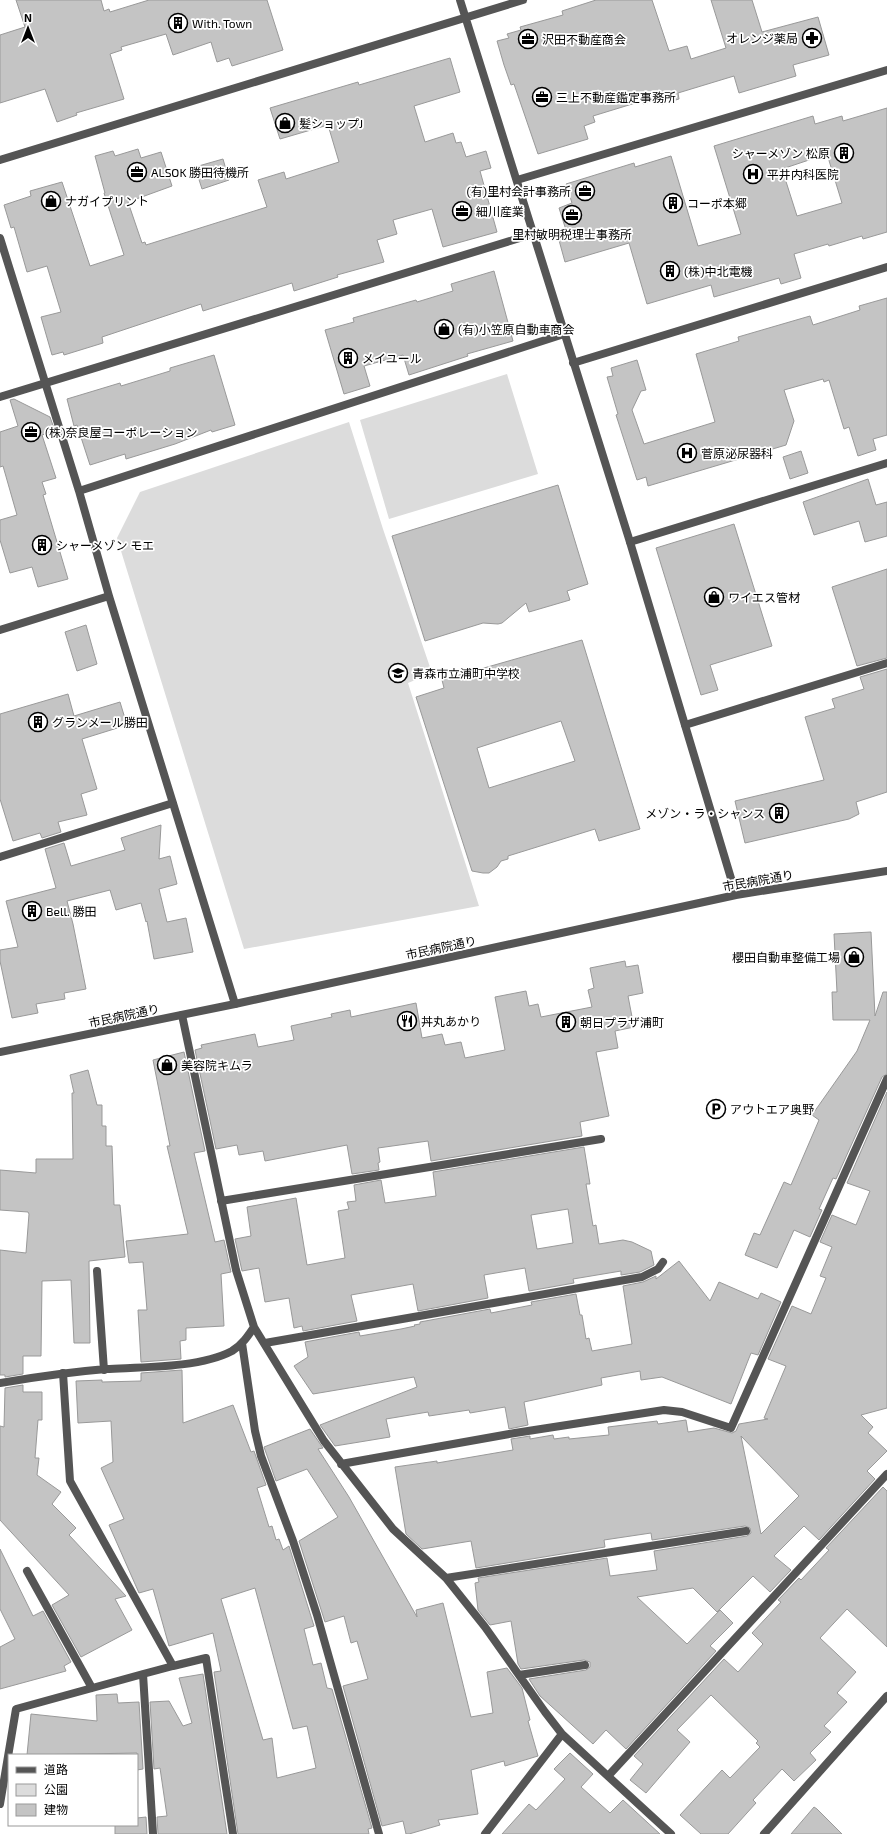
<svg xmlns="http://www.w3.org/2000/svg" width="887" height="1834" font-family="'Exo 2','Noto Sans JP',sans-serif">
<style>
.green{fill:#dcdcdc}
.building{fill:#c4c4c4;stroke:#999;fill-rule:evenodd}
.lines{fill:none;stroke-linecap:round;stroke-linejoin:round}
.service{stroke:#555;stroke-width:8}
.minor{stroke:#555;stroke-width:8}
.tertiary{stroke:#555;stroke-width:8}
.labels{text-anchor:middle;dominant-baseline:central;stroke-width:3.5;stroke-linejoin:round;paint-order:stroke}
.poi-label{font-size:12px;fill:#000;stroke:#fff;text-anchor:start}
.street-label{font-size:12px;fill:#000;stroke:#fff}
</style>
<rect width="100%" height="100%" fill="#fff"/>
<path class="green" d="M507,374L538,474L389,519L360,420Z
M349,422L383,529L432,673L408,683L479,906L244,949L117,538L140,492Z"/>
<path class="building" d="M16,0H101L104,11L109,9L110,12L149,0H267L283,50L232,66L229,58L217,62L211,42L173,55L166,34L121,47L122,50L110,54L124,99L76,113L77,115L57,122L45,89L0,103V35L25,27Z
M596,0H652L669,51L687,46L691,59L726,48L711,0H752L762,32L818,17L829,55L793,65L796,76L739,93L734,76L678,93L679,99L662,104L660,99L643,104L642,101L593,116L595,122L584,126L588,139L538,154L514,84L511,85L504,65L497,41L509,38L507,34L521,30L520,27L563,15L562,11Z
M450,58L460,92L414,106L425,142L453,133L456,143L461,142L466,157L486,151L491,168L480,171L497,232L443,247L432,209L393,220L397,234L377,240L384,262L337,275L338,277L294,291L292,283L203,311L201,304L102,337L103,343L64,355L63,352L52,355L41,317L61,312L47,266L27,272L14,227L11,228L4,205L31,196L30,191L62,182L90,266L124,255L104,193H105L95,156L113,151L115,156L138,149L141,158L161,152L172,186L128,202L142,243L145,242L146,245L267,207L258,180L284,172L286,179L339,162L328,125L280,139L270,108L358,82L359,85Z
M887,108V232L863,239L862,236L829,246L828,244L794,254L801,278L781,284L779,278L714,297L711,285L647,304L629,243L565,262L557,233L566,230L559,208L572,203L566,184L634,163L635,167L671,156L698,246L741,234L714,146L813,116L815,124L842,116L843,121ZM827,154L842,203L797,216L782,169Z
M223,159L229,180L202,189L195,167Z
M494,271L513,341L467,354L468,356L409,375L403,355L364,366L370,386L344,394L325,330L354,322L353,318L416,300L417,302L453,291L451,284Z
M887,298V435L873,439L876,450L858,456L849,427L844,429L829,380L824,382L823,379L784,390L794,421L786,445L648,486L646,477L637,480L616,415L618,414L607,377L613,376L611,368L637,360L646,390L641,391L632,410L644,444L715,422L696,354L739,341L738,337L810,316L813,325L860,310L859,306Z
M214,355L235,425L212,432L211,430L175,444L126,459L125,454L90,465L77,425L74,426L67,399L120,383L121,386L170,371V368Z
M14,399L50,417L55,431L42,435L56,478L42,482L46,494L43,495L68,579L38,587L32,567L10,573L0,540V520L17,515L3,466L0,467V432L18,426L10,400Z
M801,451L808,473L790,479L783,457Z
M868,479L876,505L887,502V536L865,542L859,521L814,535L803,502Z
M558,485L588,584L567,591L570,600L529,612L526,603L502,623L498,624L483,623L425,641L392,536Z
M734,524L772,646L710,665L718,690L701,695L656,548Z
M887,569V658L857,666L832,587Z
M86,625L97,664L77,671L65,632Z
M582,640L640,829L599,841L595,829L508,856V859L501,861L497,867L489,873H483L472,871L416,697L444,688L442,680ZM561,721L575,761L489,788L477,748Z
M887,669V792L856,802L859,814L849,819L745,843L735,801L824,780L805,717L835,708L832,699L864,689L860,677Z
M68,694L74,716L120,702L127,725L82,739L97,789L81,794L87,815L58,822L61,832L42,838L40,833L13,841L0,799V714Z
M161,825L159,859L170,856L177,884L159,889L167,922L186,918L193,952L154,959L147,921L146,922L141,903L116,910L110,890L67,901L73,924L86,989L64,993L65,999L36,1004L38,1013L12,1018L0,961V950L18,947L6,901L56,888L45,849L64,843L71,866L125,850L121,838Z
M871,932L875,1016L883,992H887V1074L882,1077L836,1179L833,1178L819,1209L822,1210L810,1237L794,1230L777,1268L745,1255L754,1233L760,1235L784,1182L791,1185L819,1120L812,1115L857,1051L870,1020H833L832,992H837L834,934Z
M625,961L626,967L638,965L643,993L628,996L634,1027L615,1031L618,1048L596,1052L609,1116L580,1122L582,1136L431,1161L428,1141L378,1148L380,1162L378,1163L379,1170L352,1174L347,1145L265,1161L263,1151L239,1155L237,1145L216,1149L195,1050L202,1048L201,1045L255,1034L258,1047L294,1040L291,1026L332,1017L331,1014L350,1010L351,1017L416,1003L422,1038L442,1034L445,1045L461,1042L465,1058L505,1050L495,997L526,991L529,1006L538,1004L541,1017L592,1007L588,990L594,988L590,968Z
M184,1052L205,1151L194,1153L215,1242L224,1240L231,1272L221,1274L224,1326L186,1328V1340L180,1341L181,1359L141,1362L138,1310H147L143,1262L129,1263L126,1241L188,1234L167,1146H170L153,1060Z
M88,1070L97,1105H102V1126H106V1146H112L114,1205H120L125,1257L89,1261L90,1343H74L71,1280L42,1281L41,1356H23V1374L5,1377V1375H0V1250L26,1253L29,1214L28,1212L0,1210V1170L36,1173V1159H73L72,1093H74L70,1075Z
M887,1092V1408L861,1415L873,1427L868,1433L887,1451L867,1471L875,1479L819,1540L804,1526L774,1556L791,1570L770,1592L753,1576L717,1612L693,1588L637,1597L687,1644L720,1610L733,1623L710,1646L716,1651L626,1749L606,1730L593,1744L540,1696L529,1679L586,1670L590,1667V1662L584,1660L521,1669L518,1664L511,1621L490,1625L478,1610L475,1583L479,1582L478,1578L607,1558L610,1576L657,1570L654,1551L747,1536L751,1533L750,1528L745,1526L652,1540L651,1533L604,1540L605,1547L476,1568L471,1541L422,1549L406,1534L395,1467L437,1461V1463L513,1450L511,1439L530,1436V1439L553,1435L554,1439L569,1437V1439L609,1435L608,1427L657,1421L658,1424L686,1420L688,1432L714,1428L732,1433L736,1431L739,1424L768,1419L764,1418L786,1366L768,1359L792,1306L811,1314L826,1278L820,1276L832,1247L820,1242L832,1215L856,1225L870,1191L847,1183ZM741,1436L799,1496L761,1534Z
M584,1147L590,1184H586L593,1226L596,1225L599,1244L623,1240L632,1242L651,1251L654,1265L640,1272L621,1275V1271L573,1279L574,1283L529,1291L525,1268L484,1275L488,1298L418,1311L413,1284L351,1295L357,1321L303,1331L302,1326L294,1328L289,1298L265,1302L259,1268L242,1271L235,1239L251,1236L247,1207L296,1198L307,1265L345,1258L338,1211L349,1209L347,1202L356,1201L354,1185L381,1180L385,1203L436,1196L433,1172ZM568,1209L573,1243L537,1249L531,1215Z
M679,1261L710,1301L719,1282L758,1299L761,1293L781,1302L758,1355L751,1353L731,1404L662,1377L641,1380L640,1371L601,1378L602,1385L524,1402L528,1425L509,1429L505,1407L470,1413L469,1410L429,1416L428,1412L386,1419L390,1437L335,1446L320,1425L417,1387L414,1377L313,1394L294,1366L308,1357L305,1342L359,1332L360,1336L401,1329L415,1326L414,1325L420,1324V1322L490,1309L491,1313L532,1305L531,1302L576,1294L580,1315H582L586,1339L589,1338L592,1351L632,1344L623,1286L643,1282L656,1276V1279Z
M182,1370L183,1423L233,1405L251,1452L254,1451L266,1485L257,1488L269,1527L272,1526L276,1540L279,1539L283,1550L289,1546L314,1626L304,1629L313,1665L321,1663L327,1688L332,1689L372,1828L368,1829L369,1834H238L214,1672L221,1671L213,1633L169,1646L153,1589L139,1593L109,1525L124,1519L101,1468L113,1462L111,1421L78,1423L76,1381L102,1380V1382L141,1381V1373ZM255,1588L293,1729L307,1726L316,1768L277,1778L272,1738L263,1740L221,1599Z
M23,1385V1392H42V1420H38L35,1458H39L37,1475L61,1492L52,1504L76,1528L69,1535L126,1596L115,1599L132,1630L81,1657L52,1605L69,1595L0,1520V1426L4,1427L5,1388Z
M310,1429L323,1448L318,1449L349,1497L417,1617L416,1610L443,1603L471,1717L493,1713L487,1672L507,1668L522,1688L530,1720L528,1721L538,1756L505,1766L504,1761L471,1770L478,1814L438,1820L440,1825L409,1834H406L403,1821L382,1826L343,1686L368,1679L357,1641L351,1643L344,1616L325,1622L299,1541L338,1517L307,1469L276,1481L264,1447Z
M883,1487L887,1491V1647L847,1609L820,1638L856,1672L837,1693L847,1702L824,1726L831,1732L810,1753L816,1760L794,1781L782,1769L753,1800L756,1803L728,1834H701L680,1815L722,1770L730,1778L760,1747L756,1743L758,1741L711,1695L677,1730L690,1742L646,1793L630,1780L643,1764L634,1756L724,1659L738,1672L763,1644L752,1633L781,1602L778,1600L799,1578L801,1580L829,1550L826,1548Z
M0,1549L33,1616L43,1611L71,1662L64,1666L66,1671L0,1689V1647L15,1639L0,1609Z
M203,1674L227,1834H158L157,1817L167,1816L160,1768L154,1769L150,1702L169,1701L183,1726L192,1723L179,1678Z
M117,1694L118,1703L139,1702L143,1769L137,1770V1753L27,1755L31,1714L97,1721L96,1695Z
M570,1753L593,1774L581,1787L610,1813L623,1800L660,1834H502L529,1804L536,1810L565,1779L554,1769Z
M814,1807L817,1809L842,1834H791Z
M146,1817L147,1834H115V1825H137V1818Z"/>
<g class="lines">
<path class="service" d="M63,1373L70,1481L173,1666L206,1658L233,1834
M27,1571L92,1688
M0,1804L16,1709L143,1674
M153,1834L143,1674L173,1666"/>
<path class="minor" d="M517,180L887,70
M0,238L79,491L109,596L235,1004
M573,363L887,267
M0,397L533,234
M79,491L564,334
M630,542L887,463
M0,630L109,596
M685,725L887,663
M0,857L173,803
M182,1015L236,1270L254,1327L324,1441L393,1529L446,1578L485,1627L545,1712L562,1734L671,1834
M221,1201L601,1139
M97,1271L104,1370
M242,1343L255,1431L261,1456L293,1541L317,1615L379,1834
M265,1343L642,1277L658,1269L663,1262
M0,1383C35,1377 70,1372 106,1369C142,1367 200,1368 232,1351C242,1345 248,1336 254,1327
M341,1464L515,1433L664,1410L682,1412L731,1428L887,1079
M446,1578L746,1531
M519,1675L585,1665
M609,1775L887,1474
M485,1834L562,1734
M764,1834L887,1696"/>
<path class="tertiary" d="M460,0L630,542L736,895
M0,160L523,0
M0,1052L235,1004L736,895L887,871"/>
</g>
<defs>
<symbol id="building-ring" viewBox="-11 -11 22 22"><circle r="9.5" fill="#fff" stroke="#000" stroke-width="1.5"/><path d="M-4-6H4V6H1V3H-1V6H-4ZM-2.5-4.3h1.7v1.8h-1.7ZM.8-4.3h1.7v1.8H.8ZM-2.5-1h1.7V.8h-1.7ZM.8-1h1.7V.8H.8Z" fill="#000"/></symbol>
<symbol id="pharmacy-ring" viewBox="-11 -11 22 22"><circle r="9.5" fill="#fff" stroke="#000" stroke-width="1.5"/><path d="M-2-6h4v4h4v4h-4v4h-4v-4h-4v-4h4Z" fill="#000"/></symbol>
<symbol id="office-ring" viewBox="-11 -11 22 22"><circle r="9.5" fill="#fff" stroke="#000" stroke-width="1.5"/><path d="M-6-3h4V-5.5h4V-3h4V5H-6ZM-1-4.5V-3h2v-1.5ZM-6 0V1H6V0Z" fill="#000"/></symbol>
<symbol id="shop-ring" viewBox="-11 -11 22 22"><circle r="9.5" fill="#fff" stroke="#000" stroke-width="1.5"/><path d="M-5-2.5h2.3a2.7 3.5 0 0 1 5.4 0H5L5.5 6h-11ZM-1.5-2.5h3a1.5 2.3 0 0 0-3 0Z" fill="#000"/></symbol>
<symbol id="hospital-ring" viewBox="-11 -11 22 22"><circle r="9.5" fill="#fff" stroke="#000" stroke-width="1.5"/><path d="M-5-5h3v3.5h4V-5h3V5h-3V1.5h-4V5h-3Z" fill="#000"/></symbol>
<symbol id="school-ring" viewBox="-11 -11 22 22"><circle r="9.5" fill="#fff" stroke="#000" stroke-width="1.5"/><path d="M0-5L7-2L0 1L-7-2ZM-4 1L0 2.5L4 1V4Q0 6-4 4Z" fill="#000"/></symbol>
<symbol id="restaurant-ring" viewBox="-11 -11 22 22"><circle r="9.5" fill="#fff" stroke="#000" stroke-width="1.5"/><path d="M-5-6h1v4h1v-4h1v4h1v-4h1v5L-1.5 .5V6h-2V.5L-5-1ZM5-6V6H3V1.5H1.5Q1.5-4 5-6Z" fill="#000"/></symbol>
<symbol id="parking-ring" viewBox="-11 -11 22 22"><circle r="9.5" fill="#fff" stroke="#000" stroke-width="1.5"/><path d="M-3.5-5.5H1a3.5 3.5 0 0 1 0 7H-1V5.5H-3.5ZM-1-3.4V-.6H.8a1.4 1.4 0 0 0 0-2.8Z" fill="#000"/></symbol>
</defs>
<g fill-rule="evenodd">
<use href="#building-ring" x="167" y="12" width="22" height="22"/>
<use href="#pharmacy-ring" x="801" y="27" width="22" height="22"/>
<use href="#office-ring" x="517" y="28" width="22" height="22"/>
<use href="#office-ring" x="531" y="86" width="22" height="22"/>
<use href="#shop-ring" x="274" y="112" width="22" height="22"/>
<use href="#building-ring" x="833" y="142" width="22" height="22"/>
<use href="#office-ring" x="126" y="161" width="22" height="22"/>
<use href="#hospital-ring" x="742" y="163" width="22" height="22"/>
<use href="#office-ring" x="574" y="180" width="22" height="22"/>
<use href="#shop-ring" x="40" y="190" width="22" height="22"/>
<use href="#building-ring" x="662" y="192" width="22" height="22"/>
<use href="#office-ring" x="451" y="200" width="22" height="22"/>
<use href="#office-ring" x="561" y="204" width="22" height="22"/>
<use href="#building-ring" x="659" y="260" width="22" height="22"/>
<use href="#shop-ring" x="433" y="318" width="22" height="22"/>
<use href="#building-ring" x="337" y="347" width="22" height="22"/>
<use href="#office-ring" x="20" y="421" width="22" height="22"/>
<use href="#hospital-ring" x="676" y="442" width="22" height="22"/>
<use href="#building-ring" x="31" y="534" width="22" height="22"/>
<use href="#shop-ring" x="703" y="586" width="22" height="22"/>
<use href="#school-ring" x="387" y="662" width="22" height="22"/>
<use href="#building-ring" x="27" y="711" width="22" height="22"/>
<use href="#building-ring" x="768" y="802" width="22" height="22"/>
<use href="#building-ring" x="21" y="900" width="22" height="22"/>
<use href="#shop-ring" x="843" y="946" width="22" height="22"/>
<use href="#restaurant-ring" x="396" y="1010" width="22" height="22"/>
<use href="#building-ring" x="555" y="1011" width="22" height="22"/>
<use href="#shop-ring" x="156" y="1054" width="22" height="22"/>
<use href="#parking-ring" x="705" y="1098" width="22" height="22"/>
</g>
<g class="labels">
<g class="poi-label">
<text x="192" y="23">With. Town</text>
<text x="798" y="38" text-anchor="end">オレンジ薬局</text>
<text x="542" y="39">沢田不動産商会</text>
<text x="556" y="97">三上不動産鑑定事務所</text>
<text x="299" y="123">髪ショップJ</text>
<text x="830" y="153" text-anchor="end">シャーメゾン 松原</text>
<text x="151" y="172">ALSOK 勝田待機所</text>
<text x="767" y="174">平井内科医院</text>
<text x="571" y="191" text-anchor="end">(有)里村会計事務所</text>
<text x="65" y="201">ナガイプリント</text>
<text x="687" y="203">コーポ本郷</text>
<text x="476" y="211">細川産業</text>
<text x="572" y="234" text-anchor="middle">里村敏明税理士事務所</text>
<text x="684" y="271">(株)中北電機</text>
<text x="458" y="329">(有)小笠原自動車商会</text>
<text x="362" y="358">メイユール</text>
<text x="45" y="432">(株)奈良屋コーポレーション</text>
<text x="701" y="453">菅原泌尿器科</text>
<text x="56" y="545">シャーメゾン モエ</text>
<text x="728" y="597">ワイエス管材</text>
<text x="412" y="673">青森市立浦町中学校</text>
<text x="52" y="722">グランメール勝田</text>
<text x="765" y="813" text-anchor="end">メゾン・ラ・シャンス</text>
<text x="46" y="911">Bell. 勝田</text>
<text x="840" y="957" text-anchor="end">櫻田自動車整備工場</text>
<text x="421" y="1021">丼丸あかり</text>
<text x="580" y="1022">朝日プラザ浦町</text>
<text x="181" y="1065">美容院キムラ</text>
<text x="730" y="1109">アウトエア奥野</text>
</g>
<g class="street-label">
<text transform="translate(758 880) rotate(-10)">市民病院通り</text>
<text transform="translate(441 947) rotate(-12)">市民病院通り</text>
<text transform="translate(124 1015) rotate(-12)">市民病院通り</text>
</g>
</g>
<rect x="8" y="1754" width="130" height="72" fill="#ffffff" stroke="#999999"/>
<rect x="16" y="1767" width="20" height="6" fill="#555555" stroke="#999999"/>
<text x="44" y="1774" font-size="12" fill="#000000">道路</text>
<rect x="16" y="1784" width="20" height="12" fill="#dcdcdc" stroke="#999999"/>
<text x="44" y="1794" font-size="12" fill="#000000">公園</text>
<rect x="16" y="1804" width="20" height="12" fill="#c4c4c4" stroke="#999999"/>
<text x="44" y="1814" font-size="12" fill="#000000">建物</text>
<g transform="translate(28 28)" stroke="#ffffff" stroke-width="3" paint-order="stroke">
<path d="M0-3L7 15L0 10L-7 15Z" fill="#000000"/>
<text y="-6" font-size="11" font-weight="bold" text-anchor="middle" fill="#000000">N</text>
</g>
</svg>
